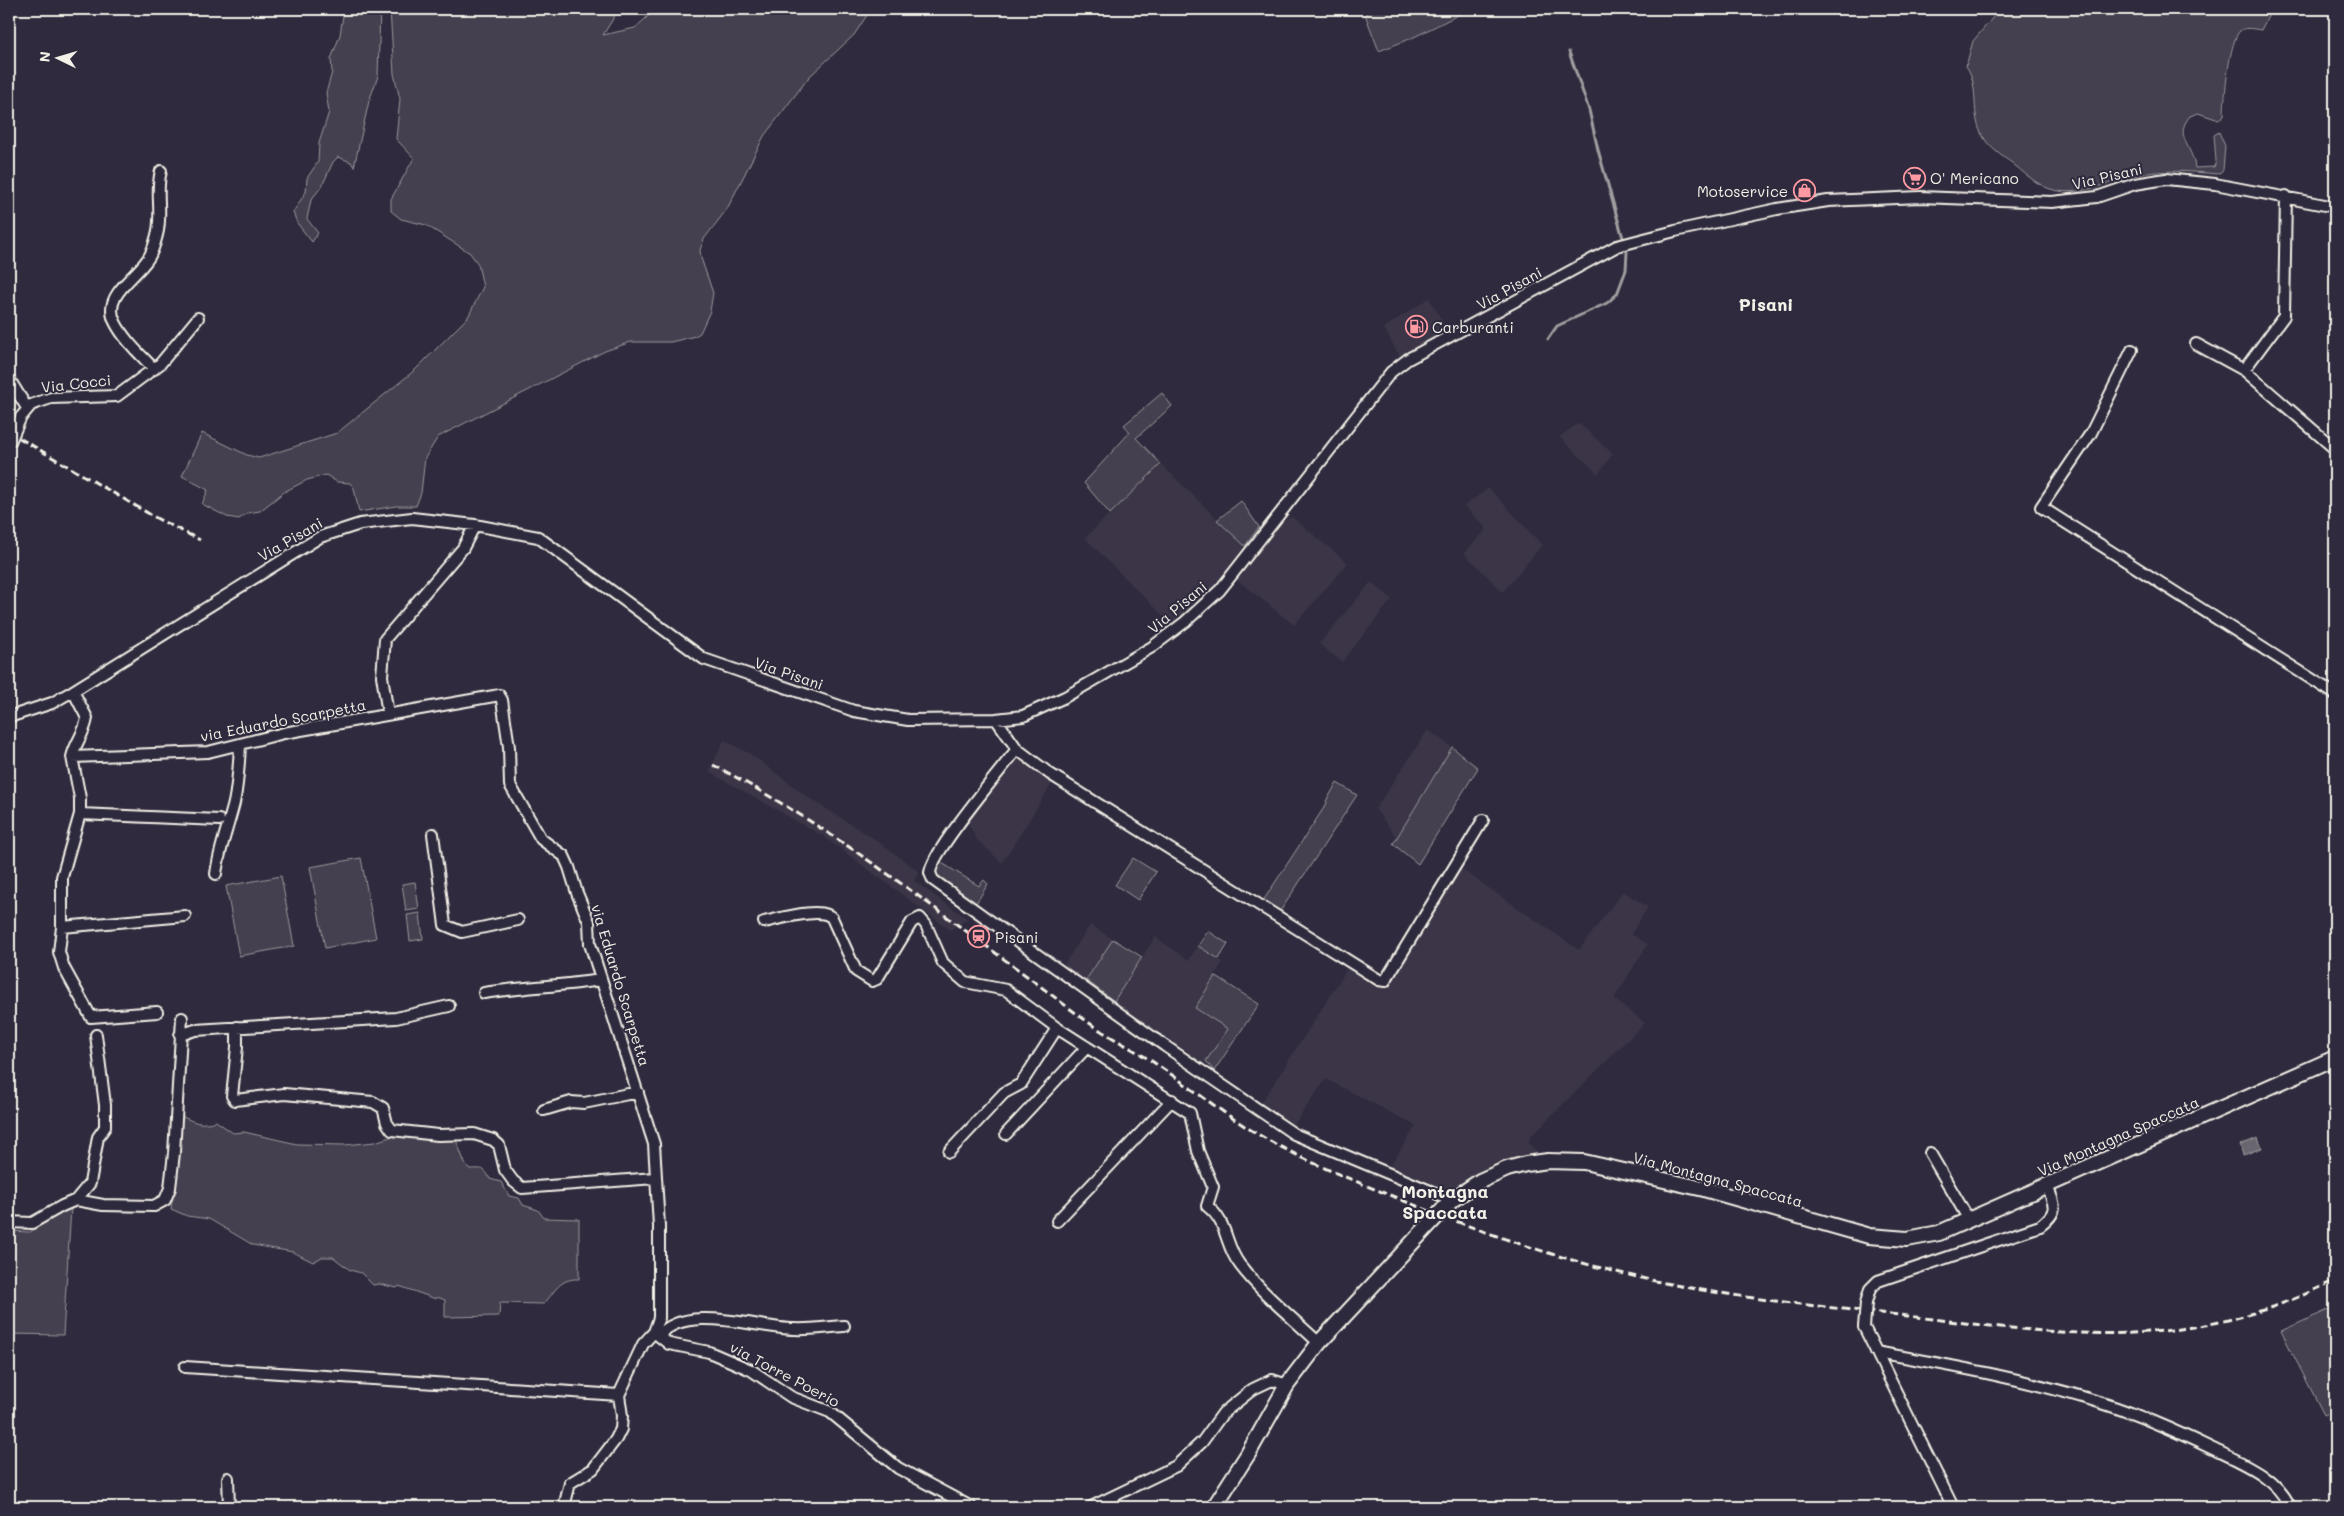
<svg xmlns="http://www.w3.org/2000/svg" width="2344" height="1516" font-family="Mali,sans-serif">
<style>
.built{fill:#3b3647}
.green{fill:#454050;stroke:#9c989c}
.water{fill:#6a6670;stroke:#a19ea0}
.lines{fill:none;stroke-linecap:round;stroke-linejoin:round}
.stream{stroke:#a19ea0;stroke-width:3}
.street-casing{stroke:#f4f1e8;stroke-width:14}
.secondary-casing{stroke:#f4f1e8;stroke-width:18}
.street{stroke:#2f2a3d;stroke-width:10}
.secondary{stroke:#2f2a3d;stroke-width:14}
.rail{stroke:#f4f1e8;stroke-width:3;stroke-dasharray:8 4;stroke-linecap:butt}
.street-bridge-casing{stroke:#f4f1e8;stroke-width:14;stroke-linecap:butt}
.street-bridge{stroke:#2f2a3d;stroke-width:10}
.labels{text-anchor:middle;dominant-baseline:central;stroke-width:4;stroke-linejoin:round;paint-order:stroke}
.street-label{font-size:15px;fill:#f4f1e8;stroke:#2f2a3d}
.poi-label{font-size:15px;fill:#f4f1e8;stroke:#2f2a3d;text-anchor:start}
.quarter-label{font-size:18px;font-weight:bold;fill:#f4f1e8;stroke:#2f2a3d}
</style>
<rect width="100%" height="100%" fill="#2f2a3d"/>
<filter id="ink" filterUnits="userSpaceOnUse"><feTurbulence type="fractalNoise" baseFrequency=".02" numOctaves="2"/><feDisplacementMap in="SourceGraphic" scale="10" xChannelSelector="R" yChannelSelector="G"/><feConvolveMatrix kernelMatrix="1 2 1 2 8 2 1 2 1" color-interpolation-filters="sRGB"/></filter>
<g filter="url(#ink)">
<path class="built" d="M1429,298L1450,334L1402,361L1384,328Z
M1579,423L1613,454L1598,474L1559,437Z
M1161,464L1245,546L1213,587L1172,625L1085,538Z
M1489,488L1542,545L1503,592L1464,553L1487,529L1464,506Z
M1292,517L1348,563L1294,625L1236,579L1284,520Z
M1371,582L1392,599L1342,662L1319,644Z
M1428,730L1452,747L1397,838L1375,809Z
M724,740L752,755L809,798L873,838L920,872L914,881L968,919L950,930L823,836L709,772Z
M1017,752L1055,779L1002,863L976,839L965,817Z
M1457,866L1579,950L1623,891L1648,907L1631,934L1648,944L1614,999L1645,1023L1530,1137L1529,1143L1540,1156L1451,1196L1388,1169L1416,1126L1326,1079L1291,1129L1258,1108L1351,963L1379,982Z
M1090,925L1113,939L1083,985L1061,969Z
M1155,937L1189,960L1198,946L1223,962L1195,1007L1229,1029L1197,1074L1107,1011Z"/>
<path class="green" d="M344,9H380L378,76L369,101L354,167L351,162L338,157L333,162L322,186L311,200L307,219L318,233L312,242L297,223L293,212L306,192L307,178L318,162L319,143L329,112L326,93L332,72L331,59L340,35Z
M390,9H619L603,35L635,28L656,9H871L854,35L809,77L764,136L727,209L704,239L700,250L701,258L713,293L710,311L700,333L695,336L671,342H631L605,351L438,437L425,458L421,493L416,506H396L359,512L354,488L350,483L337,482L326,475L307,480L284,492L260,511L248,513L239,519L227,517L202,504L208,490L182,476L202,433L247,455L259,458L337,433L415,370L468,317L483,287L478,264L470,253L426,225L401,219L391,211V199L414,158L396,139L400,99L394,74Z
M1367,9H1460L1462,13L1412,38L1379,51L1366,17Z
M2000,9H2086L2133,14L2132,9H2272L2261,30C2254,29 2247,27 2241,30C2229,38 2224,100 2224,115L2219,120L2198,113L2190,116C2173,136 2193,146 2195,168L2214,167L2216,161L2214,135L2219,132L2225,146L2223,170L2218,174C2193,172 2167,169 2142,174C2110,180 2074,202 2043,186C2031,180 2022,171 2012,163C2002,156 1991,149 1984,138C1969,117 1981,86 1966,66L1973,41Z
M1162,393L1172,406L1136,438L1161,464L1110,514L1084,483L1130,432L1124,425Z
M1241,501L1259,527L1245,546L1217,520Z
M1452,747L1478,768L1418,864L1393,844Z
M1337,783L1357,795L1279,913L1263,901L1327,803L1326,801Z
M361,858L376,938L325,948L310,867Z
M1133,858L1156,872L1138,900L1115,885Z
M937,860L979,886L984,880L988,884L975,905L934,878Z
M281,876L294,946L239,956L226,886Z
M415,882L419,909L406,911L402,884Z
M420,913L423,939L410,941L407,915Z
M1208,931L1228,944L1219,959L1198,946Z
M1113,939L1142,957L1114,1001L1086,980Z
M1215,976L1259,1004L1214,1071L1206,1061L1228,1029L1195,1008Z
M181,1116C195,1122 200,1126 216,1121L233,1133L244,1132L297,1144L345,1145L375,1142L393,1136L456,1140L466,1166L470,1169C483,1169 484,1167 490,1179L501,1182L509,1196L519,1198L523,1205L538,1210L544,1218L579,1219V1279C560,1278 555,1291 544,1304L500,1303L499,1316L445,1317V1300L437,1297L436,1299L399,1286L397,1288L379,1284L373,1285L361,1273L350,1270L333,1257H322L313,1262L293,1252L253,1245L209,1219L187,1216L171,1209Z
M71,1208L63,1335L9,1334V1231L30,1232Z
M2335,1307V1410L2324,1415L2281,1331Z"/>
<path class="water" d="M2258,1138L2262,1148L2243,1155L2240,1145Z"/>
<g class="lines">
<path class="stream" d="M1548,339L1557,326L1607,303L1617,294L1626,270L1627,252L1598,150L1589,110L1569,52"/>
<defs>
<path id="street" d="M2196,344L2244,370L2335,449
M2132,350L2091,433L2041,507L2335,694
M154,369C141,355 124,340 115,322C102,296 134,279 147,260C152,254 155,243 157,235C163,214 155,192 161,171
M2244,370L2284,316L2286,196
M9,379L27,408
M21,417L31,405L51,398L117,396L160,364L198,318
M73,691L87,718C85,733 75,743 72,757L208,752L284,733L494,696L499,695L502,700L509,747L510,785L541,839L564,856L569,867L577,893L589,922L590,944L654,1144L659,1226V1318L654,1332L643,1344L619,1395L622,1416L621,1429L616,1439L593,1469L570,1483L564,1507
M388,714L382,676L385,639L463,548L475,525
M9,717L52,703L73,691L320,537L360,524L412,518L475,525L538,537L704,659L854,711L908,720L996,719L1023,716L1065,697L1152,647L1185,622L1220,590L1391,372L1408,359L1617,246L1675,231L1777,209L1828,201L1920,197L2052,202L2097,197L2135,184L2166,179L2215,184L2335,207
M996,719L1017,749C1001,770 932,851 930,873L933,880L1165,1046L1294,1134L1452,1200
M1017,749L1050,774L1379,980L1385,981L1483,820
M72,757L80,798V814L62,877V927L59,952L64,968L91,1017L157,1012
M80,814L219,820
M433,834L445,925L462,932L518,920
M216,874C219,850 228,827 234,803C238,784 239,765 240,745
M764,922C779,919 822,906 832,918L856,971L872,981L877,979L912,922L920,918L926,925L943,963L965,982L1006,990L1057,1028L1190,1113L1198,1151L1213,1187L1207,1206C1229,1223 1224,1245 1240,1265C1262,1294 1293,1318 1319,1343
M62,927L185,916
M484,993C523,987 562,986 601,980
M237,1027V1047L232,1096L235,1100L284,1094L373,1102L383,1108L387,1123L392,1130L438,1135L474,1134L493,1140L499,1145L505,1170L513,1181L522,1188L655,1178
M180,1035L195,1030L396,1018L449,1006
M544,1110L571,1102L584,1103L638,1092
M1006,1134L1087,1047
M949,1152L1004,1093L1021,1084L1057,1028
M1930,1153L1969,1220
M76,1200L90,1183L98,1137L105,1127V1105L96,1035
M1057,1221L1172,1100
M9,1222L32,1223L62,1206L76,1200L103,1205L154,1206L165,1200L170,1188L174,1153L182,1018
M1866,1303L1870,1289L1878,1281L2040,1226C2058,1212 2056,1207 2047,1186
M1864,1327L1953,1507
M654,1332L669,1344L709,1352L751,1370L791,1397L830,1412L898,1468L971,1507
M659,1336C685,1303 756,1328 794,1329C810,1330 827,1327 844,1326
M1876,1352C1953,1366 2031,1380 2105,1404C2142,1416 2178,1432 2213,1449C2242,1463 2276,1476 2290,1507
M185,1367L619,1395
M228,1478L229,1507
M1091,1507L1176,1466L1202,1442L1223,1413L1253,1389L1272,1380L1287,1385"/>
<path id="secondary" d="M1214,1507L1248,1454L1287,1385L1319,1343L1452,1200L1480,1181L1507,1169L1526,1164L1548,1161L1584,1162L1704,1189L1869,1236L1907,1239L1939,1233L2335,1058"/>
</defs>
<use href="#street" class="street-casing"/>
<use href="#secondary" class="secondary-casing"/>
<use href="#street" class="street"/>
<use href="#secondary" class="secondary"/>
<path class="rail" d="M9,432L158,519L200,540
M713,765C822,821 918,896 1016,968C1043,988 1068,1008 1095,1027C1115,1040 1137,1051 1156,1064C1188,1085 1218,1110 1251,1130C1297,1158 1347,1178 1397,1198C1482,1233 1570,1263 1660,1282C1742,1299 1825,1307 1908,1316C2064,1335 2188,1355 2335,1280"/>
<defs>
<path id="street-bridge" d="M9,444L21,417
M1864,1327L1866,1303"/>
</defs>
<use href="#street-bridge" class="street-bridge-casing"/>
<use href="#street-bridge" class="street-bridge"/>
</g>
</g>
<defs>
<symbol id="supermarket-ring" viewBox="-11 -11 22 22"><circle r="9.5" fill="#2f2a3d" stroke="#ff9aa2" stroke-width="1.5"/><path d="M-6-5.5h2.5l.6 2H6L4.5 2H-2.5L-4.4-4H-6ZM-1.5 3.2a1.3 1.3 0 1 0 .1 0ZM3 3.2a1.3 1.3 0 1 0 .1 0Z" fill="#ff9aa2"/></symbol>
<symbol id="shop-ring" viewBox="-11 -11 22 22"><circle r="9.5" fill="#2f2a3d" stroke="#ff9aa2" stroke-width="1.5"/><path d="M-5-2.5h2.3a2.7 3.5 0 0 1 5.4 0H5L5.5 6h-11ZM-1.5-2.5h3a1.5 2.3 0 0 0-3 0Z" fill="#ff9aa2"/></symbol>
<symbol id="fuel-ring" viewBox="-11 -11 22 22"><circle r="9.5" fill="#2f2a3d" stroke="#ff9aa2" stroke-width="1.5"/><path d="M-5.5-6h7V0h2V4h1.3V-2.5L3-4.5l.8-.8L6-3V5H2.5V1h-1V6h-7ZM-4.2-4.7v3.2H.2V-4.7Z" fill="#ff9aa2"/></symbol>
<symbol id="station-ring" viewBox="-11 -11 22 22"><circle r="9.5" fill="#2f2a3d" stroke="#ff9aa2" stroke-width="1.5"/><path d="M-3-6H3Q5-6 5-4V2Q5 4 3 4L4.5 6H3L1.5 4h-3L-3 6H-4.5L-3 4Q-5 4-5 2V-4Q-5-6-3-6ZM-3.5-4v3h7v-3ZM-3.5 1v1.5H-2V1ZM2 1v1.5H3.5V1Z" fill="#ff9aa2"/></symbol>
</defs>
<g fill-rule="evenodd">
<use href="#supermarket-ring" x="1902" y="166" width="25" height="25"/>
<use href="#shop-ring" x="1792" y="178" width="25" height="25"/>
<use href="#fuel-ring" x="1404" y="314" width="25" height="25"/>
<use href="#station-ring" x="966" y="924" width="25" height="25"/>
</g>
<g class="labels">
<g class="street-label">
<text transform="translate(2107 176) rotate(-13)">Via Pisani</text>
<text transform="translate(1509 288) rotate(-29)">Via Pisani</text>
<text transform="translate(76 383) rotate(-6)">Via Cocci</text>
<text transform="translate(290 539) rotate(-30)">Via Pisani</text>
<text transform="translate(1177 607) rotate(-40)">Via Pisani</text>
<text transform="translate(789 673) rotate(19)">Via Pisani</text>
<text transform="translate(283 720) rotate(-11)">via Eduardo Scarpetta</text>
<text transform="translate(621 985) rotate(73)">via Eduardo Scarpetta</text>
<text transform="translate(2118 1136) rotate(-24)">Via Montagna Spaccata</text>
<text transform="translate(1718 1179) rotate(15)">Via Montagna Spaccata</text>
<text transform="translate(785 1374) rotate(28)">via Torre Poerio</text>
</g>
<g class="poi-label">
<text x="1930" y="178">O' Mericano</text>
<text x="1788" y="191" text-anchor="end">Motoservice</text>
<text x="1432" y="327">Carburanti</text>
<text x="995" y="937">Pisani</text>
</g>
<g class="quarter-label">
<text x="1766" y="304">Pisani</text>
<text x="1445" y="1191">Montagna<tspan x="1445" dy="21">Spaccata</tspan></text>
</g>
</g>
<rect width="2344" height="1516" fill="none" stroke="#2f2a3d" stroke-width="30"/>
<rect x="15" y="15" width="2314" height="1486" fill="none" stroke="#f4f1e8" stroke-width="2" filter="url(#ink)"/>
<g transform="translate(58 58) rotate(275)" stroke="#2f2a3d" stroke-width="4" paint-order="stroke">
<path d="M0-4L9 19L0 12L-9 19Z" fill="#f4f1e8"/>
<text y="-8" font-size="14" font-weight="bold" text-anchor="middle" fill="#f4f1e8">N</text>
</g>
</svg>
